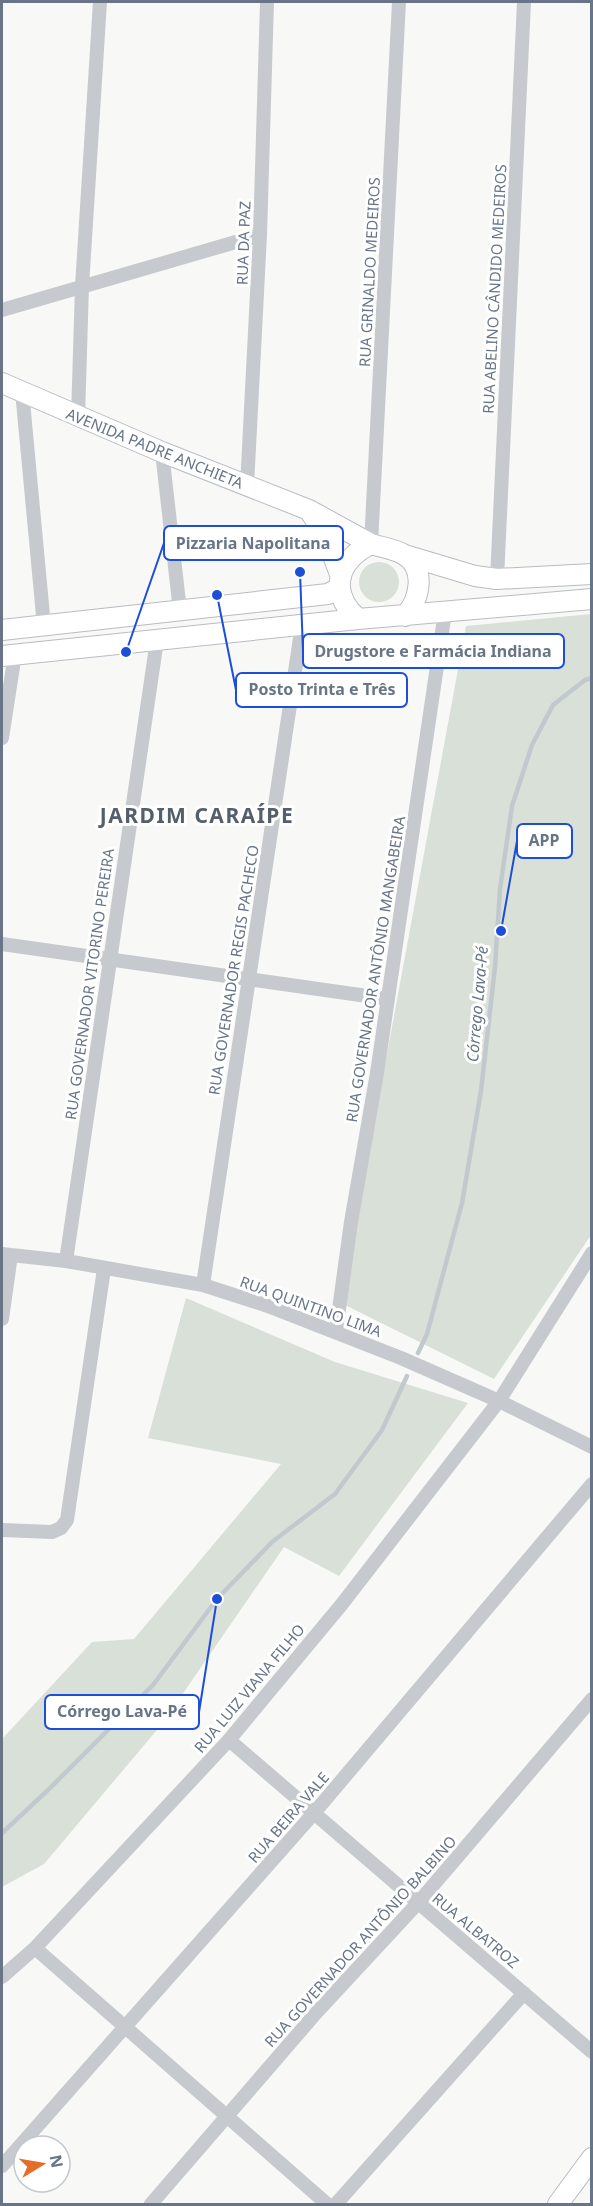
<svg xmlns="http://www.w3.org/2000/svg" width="593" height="2206" font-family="'Noto Sans',sans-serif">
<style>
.green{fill:#d9e0d7}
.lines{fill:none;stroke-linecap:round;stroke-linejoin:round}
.stream{stroke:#c1c9cf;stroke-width:4.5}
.secondary-casing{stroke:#b8bcc2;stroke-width:22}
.street{stroke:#c6c9cd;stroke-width:14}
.secondary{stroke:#fff;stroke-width:20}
.labels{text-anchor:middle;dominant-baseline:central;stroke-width:6;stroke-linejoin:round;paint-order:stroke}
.street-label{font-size:15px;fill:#677587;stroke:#fff}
.water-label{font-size:16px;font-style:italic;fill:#637683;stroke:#fff}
.district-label{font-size:21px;font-weight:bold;letter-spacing:1.5px;fill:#555f6c;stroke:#fff}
.leader{fill:none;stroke:#1d4ed8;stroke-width:2}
.callout-dot{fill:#1d4ed8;stroke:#fff;stroke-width:2}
.callout{fill:#fff;stroke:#1d4ed8;stroke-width:2}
.callout-label{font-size:16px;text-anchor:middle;font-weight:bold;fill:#677587}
</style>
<rect width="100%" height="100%" fill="#f8f9f6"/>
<path class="green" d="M359 582a20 20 0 1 1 40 0a20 20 0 1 1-40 0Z
M591,614V1235L494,1379L341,1303L466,626Z
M186,1298L335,1362L468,1403L339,1576L284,1547L162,1724L44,1864L2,1887V1739L92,1642L134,1639L281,1464L148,1438Z"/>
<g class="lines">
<path class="stream" d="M418,1353L427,1334L462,1203L481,1091L495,967L500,889L512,806L532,745L553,705L585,680L592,678
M2,1833L47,1791L153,1685L217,1599L272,1542L335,1494L382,1430L407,1376"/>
<defs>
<path id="secondary" d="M2,383L162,452L309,510L371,544
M311,513L326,537L341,577
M405,555L475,576L497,579L592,574
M405,616C420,600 427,567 403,554C394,549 381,547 371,544C337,561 328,592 358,619L592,599
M2,630L328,594L339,588
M2,656L358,619
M558,2204L592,2158"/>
</defs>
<use href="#secondary" class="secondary-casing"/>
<path class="street" d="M2,310L260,235
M22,391L44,626
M78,417L82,286L100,2
M162,452L180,611
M247,486L260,235L267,2
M371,544L399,2
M497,579L524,2
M2,738L15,654
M2,944L388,999
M2,1254L66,1261L203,1285L268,1306L401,1358L499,1401L592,1447
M66,1261L157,640
M203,1285L302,625
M2,1319L11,1255
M336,1331L351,1222L377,1073L445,612
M2,1530L52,1532L61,1528L67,1520L104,1269
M229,1740L592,2052
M35,1948L327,2204
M2,1977L35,1948L229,1740L342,1604L499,1401L592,1253
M2,2166L314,1813L592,1484
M151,2204L316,2013L418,1903L592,1699
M336,2204L524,1993"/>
<use href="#secondary" class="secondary"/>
</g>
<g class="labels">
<g class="street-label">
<text transform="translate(243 243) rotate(-88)">RUA DA PAZ</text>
<text transform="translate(369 272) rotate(-87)">RUA GRINALDO MEDEIROS</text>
<text transform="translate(494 289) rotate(-87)">RUA ABELINO CÂNDIDO MEDEIROS</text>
<text transform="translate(155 448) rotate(22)">AVENIDA PADRE ANCHIETA</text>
<text transform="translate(375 969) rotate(-81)">RUA GOVERNADOR ANTÔNIO MANGABEIRA</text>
<text transform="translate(233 970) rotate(-81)">RUA GOVERNADOR REGIS PACHECO</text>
<text transform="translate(89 984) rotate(-82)">RUA GOVERNADOR VITORINO PEREIRA</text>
<text transform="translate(311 1306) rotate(20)">RUA QUINTINO LIMA</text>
<text transform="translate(249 1688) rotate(-50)">RUA LUIZ VIANA FILHO</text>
<text transform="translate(288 1817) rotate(-49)">RUA BEIRA VALE</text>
<text transform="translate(476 1930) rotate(40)">RUA ALBATROZ</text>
<text transform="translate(360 1941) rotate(-48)">RUA GOVERNADOR ANTÔNIO BALBINO</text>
</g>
<g class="water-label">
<text transform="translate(477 1004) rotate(-85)">Córrego Lava-Pé</text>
</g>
<g class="district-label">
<text x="197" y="815">JARDIM CARAÍPE</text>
</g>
</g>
<path class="leader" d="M126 652L164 543M300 572L303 651M217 595L236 690M501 931L517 841M217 1599L199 1712"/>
<g class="callout-dot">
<circle cx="126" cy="652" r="6"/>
<circle cx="300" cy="572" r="6"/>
<circle cx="217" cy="595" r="6"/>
<circle cx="501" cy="931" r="6"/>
<circle cx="217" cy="1599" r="6"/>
</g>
<g class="callout">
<rect x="164" y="526" width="179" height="34" rx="6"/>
<rect x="303" y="634" width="261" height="34" rx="6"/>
<rect x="236" y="673" width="171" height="34" rx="6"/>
<rect x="517" y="824" width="55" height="34" rx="6"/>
<rect x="45" y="1695" width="154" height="34" rx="6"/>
</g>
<g class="callout-label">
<text x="253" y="549">Pizzaria Napolitana</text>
<text x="433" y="657">Drugstore e Farmácia Indiana</text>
<text x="322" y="695">Posto Trinta e Três</text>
<text x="544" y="846">APP</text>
<text x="122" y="1717">Córrego Lava-Pé</text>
</g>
<rect width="593" height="2206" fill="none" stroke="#677587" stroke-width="6"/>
<g transform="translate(42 2164) rotate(79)"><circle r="28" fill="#ffffff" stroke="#c2c8cf" stroke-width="1.5"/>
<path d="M0-4.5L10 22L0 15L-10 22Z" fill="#e46d2a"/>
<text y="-9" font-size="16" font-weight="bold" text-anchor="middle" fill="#677587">N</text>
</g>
</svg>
